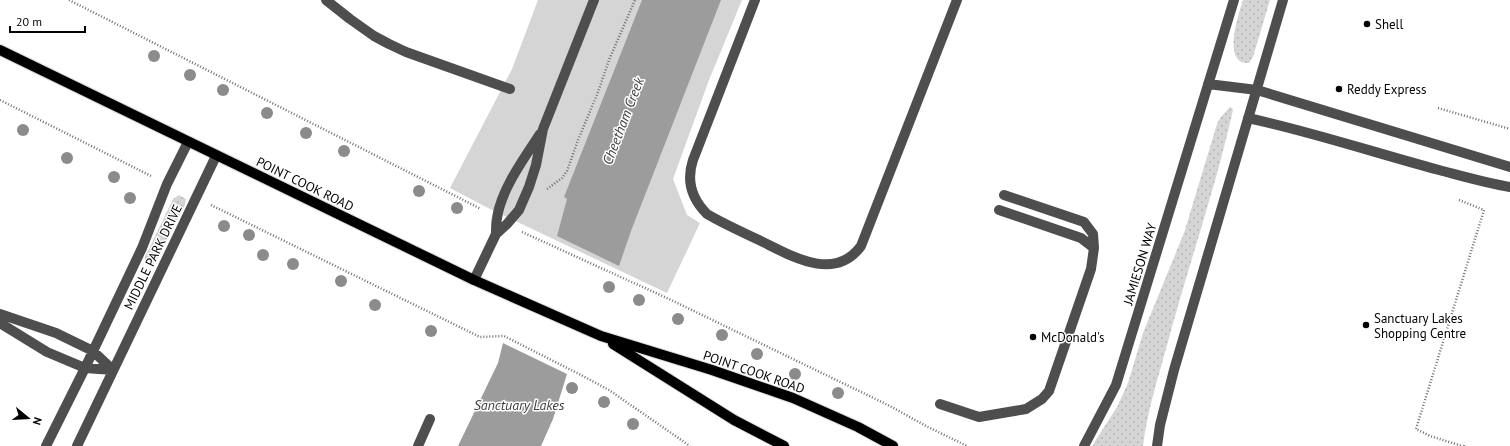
<svg xmlns="http://www.w3.org/2000/svg" width="1510" height="446" font-family="'PT Sans',sans-serif">
<style>
.grass{fill:url(#grass-dots)}
.park{fill:#d5d5d5}
.water{fill:#9c9c9c}
.lines{fill:none;stroke-linecap:round;stroke-linejoin:round}
.major-casing{stroke:#dbdbdb;stroke-width:12}
.path{stroke:#707070;stroke-width:2.5;stroke-dasharray:1 2;stroke-linecap:butt}
.minor{stroke:#4e4e4e;stroke-width:10}
.major{stroke:#000;stroke-width:10}
.tree{fill:#8b8b8b}
.poi-dot{fill:#000;stroke:#fff;stroke-width:1.5}
.labels{text-anchor:middle;dominant-baseline:central;stroke-width:3;stroke-linejoin:round;paint-order:stroke}
.poi-label{font-size:13px;fill:#000;stroke:#fff;text-anchor:start}
.street-label{font-size:13px;fill:#000;stroke:#fff}
.water-label{font-size:14px;font-style:italic;fill:#3d3d3d;stroke:#fff}
</style>
<defs>
<pattern id="grass-dots" width="8" height="8" patternUnits="userSpaceOnUse"><rect width="8" height="8" fill="#d5d5d5"/><path d="M2 2h.1M6 6h.1" fill="none" stroke="#b5b5b5" stroke-width="1.8" stroke-linecap="round"/></pattern>
</defs>
<rect width="100%" height="100%" fill="#fff"/>
<path class="grass" d="M1243,0H1270L1253,57L1249,63C1221,65 1239,13 1243,0Z
M1230,107L1232,108L1233,110C1215,191 1187,269 1166,349C1157,381 1147,413 1143,446H1092L1117,407L1128,383L1143,333L1184,233L1217,124L1220,118Z
M179,195L186,199L185,205L156,261L152,265L145,263V257L173,199Z"/>
<path class="park" d="M538,0H742L709,80L673,179L687,215L700,223L667,293L488,208L450,188L512,69Z"/>
<path class="water" d="M642,0H721L631,231L619,266L557,236L567,199L564,197Z
M503,343L567,374L553,419L541,446H458L498,363Z"/>
<g class="lines">
<defs>
<path id="major" d="M0,50L474,280L601,336L712,370L793,398L858,427L893,446
M613,344L734,420L784,446"/>
</defs>
<use href="#major" class="major-casing"/>
<path class="path" d="M69,0L481,209
M0,100L151,176
M1438,108L1510,129
M547,189L562,178L567,171L578,140L598,92L609,60L635,0
M1459,200L1484,210L1416,429L1430,436L1462,446
M211,205L480,337L504,336L583,376L609,390L690,446
M522,232L669,299L888,405L928,427L967,446
M1464,446L1465,443"/>
<path class="minor" d="M326,0L350,19L374,36L389,44L406,52L510,89
M755,0L693,160C686,181 692,199 707,214C724,224 742,232 759,240C790,255 834,283 861,246L957,0
M1208,84L1257,90L1510,167
M1248,118C1313,132 1375,153 1439,170C1462,176 1486,183 1510,187
M1004,195L1084,222L1093,234L1094,248
M496,234C496,229 496,223 497,218C501,190 524,158 540,134
M474,280L496,234L507,224L519,210L529,187L536,165L543,129L594,0
M0,314L56,333L93,351L113,370
M0,323L47,352L85,368L113,370
M940,404L979,417L1026,409L1042,399L1049,391L1091,269L1094,248L1081,238L999,210
M46,446L85,368L142,248L167,184L188,142
M77,446L216,156
M418,446L430,419
M1084,446L1116,385L1234,0
M1157,446L1160,425L1174,370L1283,0"/>
<use href="#major" class="major"/>
</g>
<g class="tree">
<circle cx="154" cy="56" r="6"/>
<circle cx="190" cy="75" r="6"/>
<circle cx="223" cy="90" r="6"/>
<circle cx="267" cy="113" r="6"/>
<circle cx="23" cy="130" r="6"/>
<circle cx="306" cy="133" r="6"/>
<circle cx="344" cy="151" r="6"/>
<circle cx="67" cy="158" r="6"/>
<circle cx="114" cy="177" r="6"/>
<circle cx="419" cy="191" r="6"/>
<circle cx="130" cy="198" r="6"/>
<circle cx="457" cy="208" r="6"/>
<circle cx="224" cy="226" r="6"/>
<circle cx="249" cy="235" r="6"/>
<circle cx="263" cy="255" r="6"/>
<circle cx="293" cy="264" r="6"/>
<circle cx="341" cy="281" r="6"/>
<circle cx="609" cy="287" r="6"/>
<circle cx="639" cy="300" r="6"/>
<circle cx="375" cy="305" r="6"/>
<circle cx="678" cy="319" r="6"/>
<circle cx="431" cy="331" r="6"/>
<circle cx="722" cy="335" r="6"/>
<circle cx="757" cy="354" r="6"/>
<circle cx="795" cy="374" r="6"/>
<circle cx="572" cy="388" r="6"/>
<circle cx="838" cy="393" r="6"/>
<circle cx="604" cy="402" r="6"/>
<circle cx="633" cy="424" r="6"/>
</g>
<g class="poi-dot">
<circle cx="1367" cy="24" r="4"/>
<circle cx="1339" cy="89" r="4"/>
<circle cx="1366" cy="325" r="4"/>
<circle cx="1033" cy="337" r="4"/>
</g>
<g class="labels">
<g class="poi-label">
<text x="1375" y="24">Shell</text>
<text x="1347" y="89">Reddy Express</text>
<text x="1374" y="318">Sanctuary Lakes<tspan x="1374" dy="15">Shopping Centre</tspan></text>
<text x="1041" y="337">McDonald's</text>
</g>
<g class="street-label">
<text transform="translate(305 184) rotate(26)">POINT COOK ROAD</text>
<text transform="translate(153 257) rotate(-64)">MIDDLE PARK DRIVE</text>
<text transform="translate(1140 264) rotate(-73)">JAMIESON WAY</text>
<text transform="translate(754 372) rotate(19)">POINT COOK ROAD</text>
</g>
<g class="water-label">
<text transform="translate(623 121) rotate(-69)">Cheetham Creek</text>
<text x="519" y="405">Sanctuary Lakes</text>
</g>
</g>
<g transform="translate(28 418) rotate(108)" stroke="#ffffff" stroke-width="3" paint-order="stroke">
<path d="M0-3L7 15L0 10L-7 15Z" fill="#000000"/>
<text y="-6" font-size="11" font-weight="bold" text-anchor="middle" fill="#000000">N</text>
</g>
<path d="M10 26v6h75v-6" fill="none" stroke="#000000" stroke-width="2"/>
<text x="16" y="26" font-size="12" fill="#000000" stroke="#ffffff" stroke-width="3" paint-order="stroke">20 m</text>
</svg>
